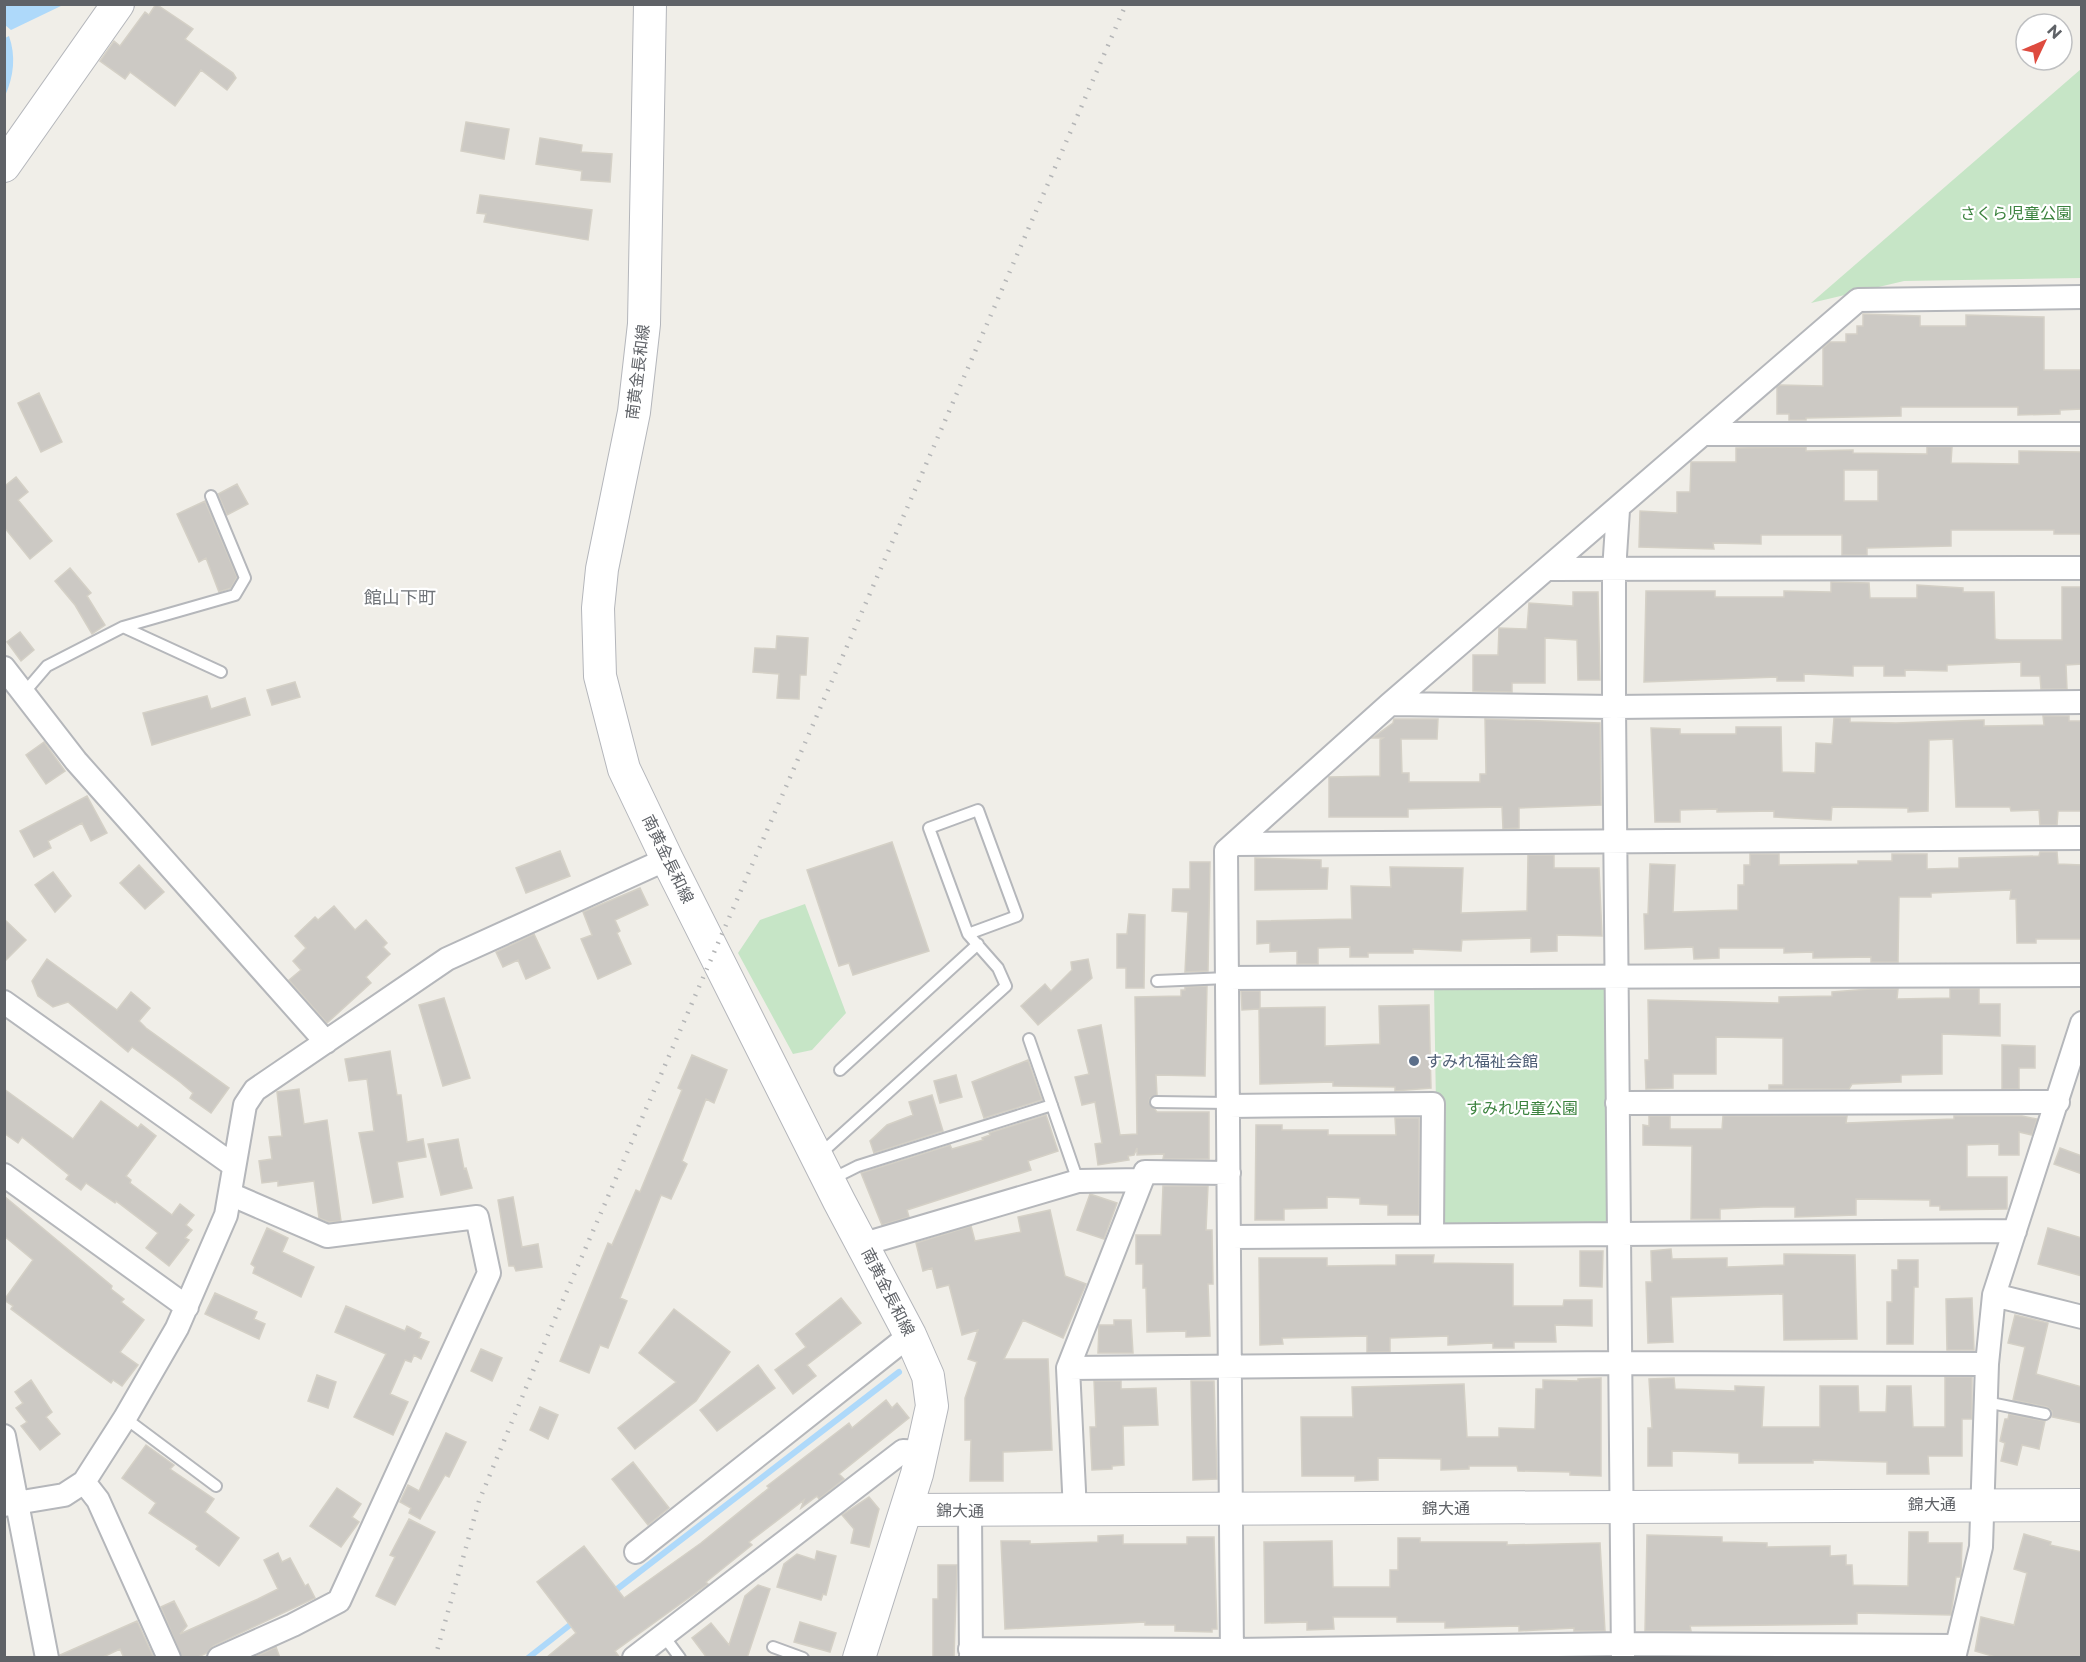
<svg xmlns="http://www.w3.org/2000/svg" width="2086" height="1662" font-family="Montserrat,'Noto Sans JP',sans-serif">
<style>
.green{fill:#c6e5c6}
.water{fill:#aed9fa}
.lines{fill:none;stroke-linecap:round;stroke-linejoin:round}
.stream{stroke:#aed9fa;stroke-width:6}
.building{fill:#ccc9c4;stroke:#d4d0c6;stroke-width:1.5;fill-rule:evenodd}
.lane-casing{stroke:#b5b7bb;stroke-width:14}
.street-casing{stroke:#b5b7bb;stroke-width:26}
.secondary-casing{stroke:#b4b6bb;stroke-width:34}
.lane{stroke:#fff;stroke-width:10}
.street{stroke:#fff;stroke-width:22}
.secondary{stroke:#fff;stroke-width:32}
.rail{stroke:#b5b6b7;stroke-width:4.5;stroke-dasharray:1.5 8;stroke-linecap:butt}
.service-dot{fill:#5c6f8a;stroke:#fff;stroke-width:2}
.labels{text-anchor:middle;dominant-baseline:central;stroke-width:4.5;stroke-linejoin:round;paint-order:stroke}
.park-label{font-size:16px;fill:#3b823e;stroke:#fff}
.street-label{font-size:16px;fill:#5f6267;stroke:#fff}
.service-label{font-size:16px;fill:#4e5e75;stroke:#fff;text-anchor:start}
.neighbourhood-label{font-size:18px;fill:#707479;stroke:#fff}
</style>
<rect width="100%" height="100%" fill="#f0eee8"/>
<path class="green" d="M2081,69V278L1904,281L1811,303Z
M805,904L846,1013L812,1050L793,1054L738,953L760,920Z
M1599,982L1609,989L1606,1229L1438,1226L1434,985Z"/>
<path class="water" d="M4,5L5,4L63,5L11,30L5,25Z
M9,36C16,56 14,76 5,96V38Z"/>
<g class="lines">
<path class="stream" d="M612,1593L899,1372
M528,1658L575,1621"/>
</g>
<path class="building" d="M156,4L193,29L185,39L233,73L236,78L227,90L201,70L175,106L130,72L125,79L100,61L114,41L120,46L145,12L149,15Z
M466,122L509,129L504,159L461,151Z
M540,138L582,145L581,152L612,154L610,182L581,180L582,171L536,164Z
M480,195L592,210L588,240L484,222L486,214L477,213Z
M1863,314L1920,316V326H1966V315L2044,317V370H2082V409L2060,410V414L2018,415V407H1901V416L1806,418V420H1789V414H1777V387L1780,385L1823,386V348L1830,342H1846V334H1857V326H1863Z
M39,393L62,442L41,452L18,403Z
M1806,447V451L1853,450V453L1927,454V447H1952L1951,463L2019,464V451L2082,452V534H2054V530H1951V546L1867,548V555H1842V535H1761V544L1713,543L1714,549L1639,547L1640,511L1677,513V492H1690L1691,462H1736V448ZM1844,470H1878V501H1844Z
M16,477L28,492L18,500L52,541L30,559L4,527V483L6,485Z
M237,484L248,504L227,515L218,494Z
M205,501L237,577L231,588L219,592L206,558L199,562L177,514Z
M70,568L91,593L87,596L105,625L92,634L75,605L55,581Z
M1831,582L1869,583L1870,598H1917V585L1963,588V592H1994L1995,639L2000,640H2062V587H2082V664L2066,665L2067,689H2041L2040,676H2021V662L1947,665V671L1905,670V676H1884V666H1853V676L1804,674V681H1777V677L1644,682L1646,591H1715V597H1784V591L1831,592Z
M1573,592H1598L1600,680H1578L1577,640L1545,638V683H1512V692L1473,691V655H1498L1499,628L1527,629L1529,603L1573,606Z
M20,632L34,650L21,661L7,642Z
M777,636L808,638L806,675H800L799,699L777,698L779,674L753,672L755,648L776,649Z
M295,682L300,697L272,705L267,690Z
M207,696L211,709L245,698L250,715L152,745L143,713Z
M2043,716H2069V721H2082V811H2058L2057,825H2040L2039,810L2011,811L2010,807H1956L1953,739L1929,740L1928,811L1908,812V808L1832,807L1831,820L1774,817V811L1717,812V809L1680,810V822H1655L1651,728L1680,729V734H1736V727H1781L1782,772L1815,773L1816,743L1832,744L1834,718H1850V722L1896,723L1984,720V726L2044,725Z
M1394,719H1438L1437,739H1401L1402,773H1409V782H1480V774H1486L1485,719L1600,723L1601,805L1519,808V828L1503,829L1502,807L1408,809V817H1329V777L1380,776V740L1383,738H1372L1393,723Z
M44,742L65,771L46,784L26,755Z
M87,796L107,833L91,841L82,823L48,841L51,848L34,857L20,831Z
M892,842L929,951L853,975L849,963L839,966L807,870Z
M560,851L570,876L526,893L516,868Z
M2040,852H2057L2058,864L2082,865V939H2036V943H2017L2016,899H2010L2011,890L1931,893V897H1899L1898,962H1871V957L1813,958V952L1784,953V948H1719V958L1694,959L1693,947L1645,949L1644,914H1648L1650,864L1675,865L1673,912L1738,910V885H1744V865H1750V854H1779V865L1858,864V861H1892V854H1927V869L1959,868V858L2039,856Z
M1528,855H1554V868H1599L1602,936L1557,935V951L1531,952V938L1462,940L1461,951L1413,949V953H1368V957H1350V947L1318,948V964H1297V951L1270,952V943L1257,944V921L1352,919L1351,886L1391,887L1390,867L1463,868L1461,913L1527,911Z
M1255,858L1321,860V868H1328L1327,889L1255,890Z
M1190,862H1210L1208,971L1185,972L1188,912L1172,911L1173,889H1190Z
M139,865L164,892L145,909L120,883Z
M53,872L71,896L55,912L35,885Z
M640,888L648,905L615,920L620,931L617,933L631,964L598,979L581,939L592,935L583,912Z
M334,906L355,930L366,920L387,943L383,947L390,954L366,977L371,983L327,1023L289,980L301,970L293,961L306,948L295,936L315,917L318,920Z
M1129,914L1145,915L1144,988H1126V968H1117V934H1127Z
M4,919L26,940L4,962Z
M534,934L550,968L526,979L518,960L503,967L496,952Z
M47,959L117,1010L131,992L150,1008L139,1021L146,1028L229,1088L211,1113L190,1098L193,1093L180,1082L132,1047L128,1052L68,1002L53,1007L38,996L32,981Z
M1088,959L1092,978L1038,1025L1021,1006L1045,984L1051,991L1072,970L1071,962Z
M1207,986L1205,1076L1156,1075L1157,1095L1150,1098L1149,1102L1157,1112H1209V1159H1163L1164,1154L1137,1155V1148L1134,1155L1128,1156L1129,1160L1098,1165L1095,1144L1102,1143L1095,1102L1082,1105L1075,1077L1089,1074L1078,1030L1101,1025L1120,1135L1137,1134L1135,997L1181,996V990H1185V987Z
M1870,989H1898L1897,999L1950,998V989H1979V1004H2000V1036L1942,1034V1074L1901,1075V1082L1852,1084L1849,1089H1769V1085H1783V1038L1716,1037V1074H1673V1088L1646,1089L1645,1060H1649L1648,1000L1779,1003V997L1832,996V992Z
M1241,991H1260V1008L1325,1007V1046L1380,1044L1379,1006L1429,1005L1431,1088L1395,1091V1087L1333,1086V1082L1260,1084L1259,1009L1242,1010Z
M444,998L470,1078L443,1086L419,1005Z
M2002,1045L2035,1046V1068H2019V1089H2002Z
M390,1051L397,1095H401L407,1142L423,1139L426,1157L397,1162L403,1197L373,1203L359,1133L374,1131L367,1079L349,1081L345,1059Z
M692,1055L727,1070L714,1103L706,1099L682,1161L687,1164L671,1199L661,1195L620,1298L627,1301L608,1348L600,1345L589,1373L560,1361L608,1243L612,1245L636,1190L640,1192L682,1090L678,1088Z
M1028,1060L1042,1100L984,1118L972,1082Z
M956,1075L962,1097L940,1103L934,1081Z
M4,1089L73,1139L101,1101L138,1128L141,1124L156,1136L126,1176L131,1180L130,1183L172,1215L180,1204L194,1215L186,1225L192,1230L185,1238L189,1240L169,1266L146,1248L158,1233L116,1201L115,1203L86,1183L81,1190L66,1179L69,1175L22,1137L18,1143L4,1133Z
M299,1089L304,1124L327,1120L341,1221L329,1222L319,1218L314,1181L278,1186V1181L262,1183L259,1161L272,1159L269,1137L282,1136L277,1092Z
M932,1095L943,1131L874,1153L870,1141L887,1125L913,1115L909,1102Z
M1046,1115L1058,1151L1028,1161L1031,1170L907,1210L909,1217L882,1225L861,1173L947,1146L950,1145L952,1149L983,1140L982,1138L990,1135L989,1133Z
M1649,1116H1670V1129H1722L1723,1116H1847L1846,1123L1954,1119V1116H2022L2037,1119L2032,1135L2019,1132V1155H1999V1144L1967,1145V1177H2007V1209L1940,1210V1206H1930V1200L1856,1199V1215L1795,1217V1207H1763L1720,1209V1219H1691L1692,1146L1643,1145V1125L1649,1126Z
M1395,1118H1419V1215H1388V1205L1360,1204V1198L1327,1197V1208L1284,1209V1220H1255L1256,1125H1282V1130H1328V1135H1396Z
M458,1139L464,1169L466,1168L472,1188L441,1195L428,1144Z
M2060,1148L2082,1156V1174L2054,1164Z
M1163,1186H1208L1206,1230H1212L1213,1284H1208L1210,1336L1186,1337V1331L1147,1332L1146,1288H1143V1264H1136V1235H1161Z
M1090,1194L1117,1203L1104,1239L1077,1230Z
M4,1196L112,1286L111,1289L124,1299L121,1302L144,1320L120,1352L138,1365L122,1386L113,1380L111,1383L64,1349L11,1309L13,1306L4,1300L33,1260L4,1236Z
M513,1197L522,1247L538,1244L542,1267L516,1271L514,1266H509L498,1200Z
M1050,1210L1065,1276L1086,1284L1063,1338L1023,1320L1004,1359H1048L1052,1450L1003,1452V1481H970L971,1440H965V1398L977,1362L968,1359L978,1330L962,1335L949,1285L937,1288L932,1268L923,1271L916,1243L971,1226L975,1241L1021,1232L1018,1217Z
M267,1228L288,1238L282,1252L314,1267L301,1297L253,1273L255,1267L251,1264Z
M2048,1228L2082,1238V1276L2038,1264Z
M1671,1249L1672,1259L1727,1258V1267L1784,1265V1254L1855,1255L1857,1339L1784,1340L1783,1294L1671,1297L1673,1342L1648,1343L1646,1282H1652L1651,1251Z
M1580,1251H1603L1602,1287L1580,1286Z
M1396,1255H1434L1433,1263L1513,1264V1306H1563L1564,1300H1592V1326L1555,1325L1556,1342H1514V1348H1493V1343L1448,1345V1336L1390,1338V1352H1367V1336L1282,1338L1283,1344L1260,1345L1259,1258H1327V1266L1396,1265Z
M1898,1260H1918V1287H1914L1913,1344H1887V1302H1892V1270H1898Z
M215,1293L257,1312L254,1319L265,1324L259,1339L205,1314Z
M841,1298L861,1323L807,1365L816,1376L793,1394L775,1370L806,1347L796,1334Z
M1972,1298L1974,1350H1947L1946,1299Z
M346,1306L405,1331L407,1326L421,1333L419,1338L429,1342L421,1359L414,1355L411,1362L405,1360L390,1394L408,1402L393,1435L354,1417L386,1354L335,1332Z
M674,1309L730,1352L696,1401L635,1449L618,1428L676,1382L639,1353Z
M2015,1315L2048,1323L2036,1374L2082,1387V1423L2052,1417V1411L2047,1407L2013,1400L2025,1347L2008,1343Z
M1114,1320H1131L1133,1353H1098L1099,1325H1114Z
M481,1349L502,1358L492,1381L471,1371Z
M758,1365L775,1388L717,1431L700,1410Z
M317,1375L336,1382L328,1408L308,1401Z
M1945,1377H1972V1419H1962V1456H1928L1929,1474H1887V1462L1813,1460V1463H1739V1453L1713,1452L1672,1451V1466H1648V1428H1652L1649,1379L1674,1378L1675,1389L1735,1391V1386L1764,1387L1762,1427H1820V1386H1858L1859,1412H1886L1887,1386H1911L1913,1427H1945Z
M1601,1378V1476L1570,1475V1472L1518,1471L1517,1466H1469V1469L1441,1470V1459L1378,1458V1480L1355,1481V1476H1302L1301,1417H1353L1352,1387L1464,1384L1467,1437H1499V1428L1535,1429L1536,1389H1543V1380L1578,1381V1379Z
M31,1380L52,1412L46,1417L60,1434L40,1450L21,1426L27,1422L16,1408L23,1403L15,1392Z
M1094,1381H1121V1389L1156,1388L1158,1425L1123,1426L1124,1465L1112,1466V1469L1092,1470L1090,1427H1096Z
M1191,1381H1214L1217,1479L1193,1480Z
M886,1400L892,1408L897,1403L909,1418L839,1474L844,1479L819,1499L817,1496L801,1508L804,1500L749,1542L752,1545L706,1582L708,1584L615,1651L620,1658H546L576,1633L537,1582L584,1546L624,1598L701,1543L769,1488L767,1486L849,1423L852,1428Z
M540,1407L558,1415L548,1439L530,1430Z
M2009,1414L2045,1421L2039,1449L2022,1445L2017,1465L2001,1461L2005,1443L2000,1441L2005,1419H2008Z
M446,1433L466,1442L449,1477L445,1475L420,1519L409,1513L411,1508L400,1502L408,1485L419,1491Z
M146,1445L174,1465L170,1469L214,1499L205,1512L239,1538L219,1566L196,1549L198,1546L149,1513L156,1503L122,1478Z
M633,1462L669,1508L648,1525L612,1479Z
M337,1488L361,1504L352,1517L359,1522L341,1547L310,1526Z
M869,1497L879,1509L869,1547L851,1543L854,1529L842,1515Z
M409,1519L435,1532L395,1605L376,1596L395,1557L390,1555Z
M1909,1532H1928V1543H1962L1961,1572L1960,1577H1956L1951,1615L1857,1613V1624L1690,1626L1691,1631H1645L1647,1535L1722,1537V1542L1767,1543V1547L1830,1546V1556L1846,1555V1565H1852L1853,1585L1908,1586Z
M2024,1534L2051,1542L2050,1545L2082,1552V1658H1999L1975,1651L1981,1617L2014,1625L2027,1573L2014,1569Z
M1123,1535V1544H1187V1537H1214L1217,1629H1212V1632L1175,1631V1625H1145V1622L1005,1629L1001,1541H1030V1544L1098,1542V1536Z
M1398,1538H1420V1542H1507V1545L1600,1543L1605,1631H1574V1628L1519,1631V1626L1445,1628V1622H1397V1617H1333L1334,1629L1307,1630V1622L1265,1623L1264,1542L1332,1541L1333,1587H1390V1570H1398Z
M817,1551L836,1556L826,1595L823,1594L821,1600L777,1587L784,1564L797,1554L815,1560Z
M278,1553L282,1562L290,1558L305,1586L308,1584L315,1598L213,1646L207,1653L196,1658H182L161,1607L174,1601L187,1626L180,1634L258,1599L278,1589L264,1560Z
M938,1565H957L954,1658H933V1599H938Z
M758,1585L770,1589L747,1658H707L692,1638L711,1623L729,1645L745,1596Z
M137,1621L154,1658H124L120,1649L101,1658H60V1655Z
M800,1622L836,1633L830,1652L794,1642Z
M276,1647L280,1658H253Z"/>
<g class="lines">
<defs>
<path id="lane" d="M123,627L221,672
M23,694L47,666L123,627L235,595L245,578L211,496
M978,810L1017,916L968,934L929,828Z
M1157,981L1227,978
M1029,1039L1078,1181
M840,1070L978,944
M1156,1102L1229,1103
M818,1156L1006,986L998,968L968,934
M832,1179L858,1166L1052,1105
M1986,1402L2045,1414
M125,1418L216,1486
M663,1635L680,1658
M773,1647L803,1658"/>
<path id="street" d="M1706,434H2082
M1618,510L1614,571V707L1623,1658
M1549,569L2082,568
M4,668L76,761L326,1042
M1390,704L1614,707L2082,702
M1234,844L2082,838
M1227,978L2082,975
M4,1002L233,1165
M1617,1103L2058,1102
M1229,1106L1433,1104L1432,1234
M4,1175L187,1307
M1229,1237L2015,1231
M864,1244L1078,1181L1142,1180
M1994,1295L2082,1317
M1068,1368L1619,1363L1987,1364
M4,1436L47,1658
M84,1482L98,1500L169,1658
M4,1505L64,1495L84,1482L125,1418L177,1328L226,1215L245,1105L255,1090L447,959L667,859
M1075,1511L1068,1368L1145,1172L1229,1173
M970,1512L971,1658
M636,1552L910,1335
M970,1649L1232,1650L1623,1644L1957,1646
M219,1658L293,1625L339,1601L489,1273L477,1217L327,1236L230,1194
M634,1658L903,1451L923,1452
M1232,1658L1226,851L1390,704L1858,300L2082,297
M1954,1658L1981,1547L1987,1364L1994,1295L2082,1023"/>
<path id="secondary" d="M650,4L644,324L634,412L602,569L598,608L600,676L624,769L667,859L839,1201L910,1335L928,1376L932,1406L917,1474L859,1658
M4,166L118,4
M908,1510L2082,1505"/>
</defs>
<use href="#lane" class="lane-casing"/>
<use href="#street" class="street-casing"/>
<use href="#secondary" class="secondary-casing"/>
<use href="#lane" class="lane"/>
<use href="#street" class="street"/>
<use href="#secondary" class="secondary"/>
<path class="rail" d="M435,1658L479,1501L550,1330L1126,4"/>
</g>
<circle class="service-dot" cx="1414" cy="1061" r="6"/>
<g class="labels">
<g class="park-label">
<text x="2016" y="213">さくら児童公園</text>
<text x="1522" y="1108">すみれ児童公園</text>
</g>
<g class="street-label">
<text transform="translate(638 372) rotate(-83)">南黄金長和線</text>
<text transform="translate(668 859) rotate(64)">南黄金長和線</text>
<text transform="translate(888 1292) rotate(63)">南黄金長和線</text>
<text x="1932" y="1504">錦大通</text>
<text x="1446" y="1508">錦大通</text>
<text transform="translate(960 1511) rotate(1)">錦大通</text>
</g>
<g class="service-label">
<text x="1426" y="1061">すみれ福祉会館</text>
</g>
<g class="neighbourhood-label">
<text x="400" y="598">館山下町</text>
</g>
</g>
<rect width="2086" height="1662" fill="none" stroke="#5f6267" stroke-width="12"/>
<g transform="translate(2044 42) rotate(46)"><circle r="28" fill="#ffffff" stroke="#bfc0c2" stroke-width="1.5"/>
<path d="M0-4.5L10 22L0 15L-10 22Z" fill="#de4b3f"/>
<text y="-9" font-size="16" font-weight="bold" text-anchor="middle" fill="#5f6267">N</text>
</g>
</svg>
